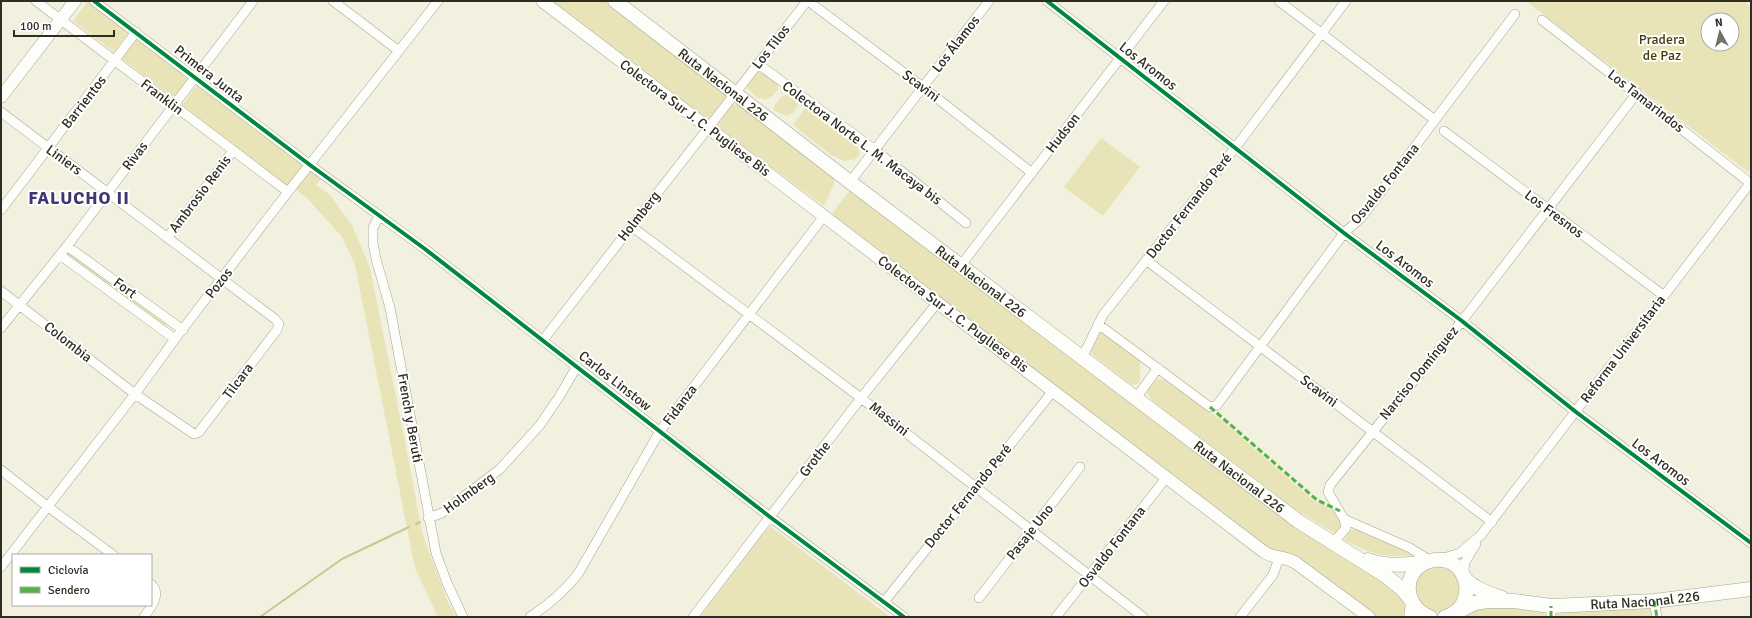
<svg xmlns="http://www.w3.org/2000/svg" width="1752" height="618" font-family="Signika,sans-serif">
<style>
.green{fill:#e8e4b7;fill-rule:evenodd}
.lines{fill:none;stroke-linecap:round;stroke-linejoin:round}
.stream{stroke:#c9c692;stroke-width:2}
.minor-casing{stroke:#a5a597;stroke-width:10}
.major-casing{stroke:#a5a597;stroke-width:13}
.highway-casing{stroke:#a5a597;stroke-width:15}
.minor{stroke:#fdfdfa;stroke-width:9}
.major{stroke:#fdfdfa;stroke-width:12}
.highway{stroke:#fdfdfa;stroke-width:14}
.quiet{stroke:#56b245;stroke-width:3;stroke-dasharray:6 3;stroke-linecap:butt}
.cycleway-casing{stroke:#fff;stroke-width:6}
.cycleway{stroke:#00873e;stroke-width:4}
.labels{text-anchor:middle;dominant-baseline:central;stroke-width:4;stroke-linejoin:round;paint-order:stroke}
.park-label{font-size:14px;fill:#433e07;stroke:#fff}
.street-label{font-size:14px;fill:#2e2d21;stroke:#fff}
.district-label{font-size:18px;font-weight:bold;letter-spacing:1px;fill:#3c3773;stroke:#fff}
</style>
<rect width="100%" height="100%" fill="#f2f1e0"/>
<path class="green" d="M88,1L129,32L114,52L73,21Z
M548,1H606L725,93V98L709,118L705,119Z
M1526,1H1744L1751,7V168L1748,172ZM1708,20H1732V44H1708Z
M136,39L189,78L174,98L121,58Z
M757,69L777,83L778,89C775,93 772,98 766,99C758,100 745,90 747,81C749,77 755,72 757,69Z
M198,84L305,166L288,188L182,105Z
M786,95L795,98L798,106L793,113L787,116L774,111V106L781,97Z
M738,104L831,173L835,182L824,206L715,126L727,106Z
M805,108H809L858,148L860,154L856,159L844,161L831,155L793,125Z
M1101,138L1140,167L1103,216L1064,187Z
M310,169L322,178L316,185L330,195L352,225L370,268L406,446L422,533L448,602L457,617H438L415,568L355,265L342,237L306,197L295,189Z
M851,189L1185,443L1330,549L1343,558L1357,562L1402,596L1408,608L1407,617H1373L1288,553L1271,551L834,217L833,212Z
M70,251L167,323L164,328L66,255Z
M1103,331L1140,360V376L1139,383L1135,385L1130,384L1092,354C1088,346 1095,336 1103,331Z
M1157,379L1165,380L1224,422L1314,501C1330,508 1338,511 1342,528L1339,532L1334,533L1292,507L1156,404C1146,395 1142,386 1157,379Z
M770,526L890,617H700Z
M1354,529H1362L1415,555C1382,558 1373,554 1344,540L1348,533Z
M1432,565L1455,570L1463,593C1445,616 1442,618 1416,603L1415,579Z
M1646,605L1653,612V617H1554L1556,611Z
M1501,606L1543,612L1547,617H1455L1473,609Z"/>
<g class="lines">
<path class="stream" d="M416,524L420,522
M260,617L342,559L409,527"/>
<defs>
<path id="minor" d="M36,1L288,192
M94,1L310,165L425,249L770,517L904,617
M333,1L399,51
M808,1L923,87L1032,173
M1047,1L1344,233L1462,321L1576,412L1751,543
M1279,1L1435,120
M1542,20L1750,183
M758,64L875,150L966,223
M1,112L275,319L279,324L277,330L199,432L194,434L135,394L1,291
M1444,131L1663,295
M850,182L989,1
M1,210L136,32
M379,216L373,228V243L376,259L390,308L436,553L447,583L463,617
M631,226L861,398L1143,617
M167,238L233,151
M67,246L183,330
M60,255L175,339
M1146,260L1492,522
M961,265L1164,1
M1098,324L1210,407L1217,405L1344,233L1361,218L1515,14
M1,328L67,246L253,1
M543,340L807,1
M1082,358L1103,315L1235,148L1346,1
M1136,398L1158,368
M1,470L47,506L113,555
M428,518L442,513L500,469L540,425L559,397L577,366
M1344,519L1410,548L1431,561
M1333,543L1346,528L1344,519L1328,492L1330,485L1462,321L1637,93
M1440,559L1460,553L1481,535L1751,182
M1,567L135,394L175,339L288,192L438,1
M1463,575L1465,562L1476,544
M979,598L1080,467
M1654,601L1657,617
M884,602L1053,391
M144,617C151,607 162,594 151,584
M530,617C548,605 565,591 578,574L660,431L824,216
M693,617L861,398L938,302
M1056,617L1167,477
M1240,617L1273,575L1279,558
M1551,617V606"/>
<path id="major" d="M542,1L1264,552C1274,559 1286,556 1296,563L1369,617
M1,97L75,1
M1410,617L1412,602"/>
<g id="highway">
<path id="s1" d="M615,1L850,182L1298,521L1386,576L1402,589L1411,600"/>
<path d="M1368,560C1388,567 1405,565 1426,562"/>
<path d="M1465,579C1475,589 1489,594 1502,598"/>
<path id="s2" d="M1455,613L1475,603L1488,601H1514L1551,606L1574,605L1654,601L1751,589"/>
<path d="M1430,617C1400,606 1402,564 1435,560C1470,556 1479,608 1445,617"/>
</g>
</defs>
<use href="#minor" class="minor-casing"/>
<use href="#major" class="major-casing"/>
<use href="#highway" class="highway-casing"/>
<use href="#minor" class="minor"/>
<use href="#major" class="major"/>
<use href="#highway" class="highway"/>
<path class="quiet" d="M1210,407L1317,500L1340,511
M1654,601L1657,617
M1551,617V606"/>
<defs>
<path id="cycleway" d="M94,1L310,165L425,249L770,517L904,617
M1047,1L1344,233L1462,321L1576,412L1751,543"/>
</defs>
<use href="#cycleway" class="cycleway-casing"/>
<use href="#cycleway" class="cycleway"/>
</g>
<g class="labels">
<g class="park-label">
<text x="1662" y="39">Pradera<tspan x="1662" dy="16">de Paz</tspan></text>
</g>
<g class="street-label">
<text transform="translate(956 44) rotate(-52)">Los Álamos</text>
<text transform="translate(771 47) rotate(-52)">Los Tilos</text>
<text transform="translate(1148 66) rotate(38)">Los Aromos</text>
<text transform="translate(209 74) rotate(38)">Primera Junta</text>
<text stroke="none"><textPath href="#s1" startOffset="137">Ruta Nacional 226</textPath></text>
<text transform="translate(921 86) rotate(37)">Scavini</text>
<text transform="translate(162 97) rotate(37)">Franklin</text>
<text transform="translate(1646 101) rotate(38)">Los Tamarindos</text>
<text transform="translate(84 102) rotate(-52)">Barrientos</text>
<text transform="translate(695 118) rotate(37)">Colectora Sur J. C. Pugliese Bis</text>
<text transform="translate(1063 133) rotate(-52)">Hudson</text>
<text transform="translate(862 143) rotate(37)">Colectora Norte L. M. Macaya bis</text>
<text transform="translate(135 156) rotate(-53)">Rivas</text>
<text transform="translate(64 160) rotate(36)">Liniers</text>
<text transform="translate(1385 184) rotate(-51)">Osvaldo Fontana</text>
<text transform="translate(200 194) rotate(-53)">Ambrosio Renis</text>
<text transform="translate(1189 206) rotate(-52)">Doctor Fernando Peré</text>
<text transform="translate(1554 214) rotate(37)">Los Fresnos</text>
<text transform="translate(639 216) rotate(-52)">Holmberg</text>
<text transform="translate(1405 264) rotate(37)">Los Aromos</text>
<text stroke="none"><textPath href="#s1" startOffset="461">Ruta Nacional 226</textPath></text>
<text transform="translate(219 283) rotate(-52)">Pozos</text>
<text transform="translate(125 288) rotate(36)">Fort</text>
<text transform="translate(953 314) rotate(37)">Colectora Sur J. C. Pugliese Bis</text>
<text transform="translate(68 342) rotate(38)">Colombia</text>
<text transform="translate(1623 349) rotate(-53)">Reforma Universitaria</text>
<text transform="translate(1419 373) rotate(-51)">Narciso Domínguez</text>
<text transform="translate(238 381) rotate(-53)">Tilcara</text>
<text transform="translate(615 381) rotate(38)">Carlos Linstow</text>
<text transform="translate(1319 391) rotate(37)">Scavini</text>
<text transform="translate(680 405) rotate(-53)">Fidanza</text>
<text transform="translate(410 418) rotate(80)">French y Beruti</text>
<text transform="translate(889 419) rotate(38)">Massini</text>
<text transform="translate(815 459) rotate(-52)">Grothe</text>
<text transform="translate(1661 462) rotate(37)">Los Aromos</text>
<text stroke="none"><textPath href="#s1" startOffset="785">Ruta Nacional 226</textPath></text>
<text transform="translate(469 493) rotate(-36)">Holmberg</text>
<text transform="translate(968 496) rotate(-51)">Doctor Fernando Peré</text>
<text transform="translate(1030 532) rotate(-52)">Pasaje Uno</text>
<text transform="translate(1112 547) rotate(-52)">Osvaldo Fontana</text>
<text stroke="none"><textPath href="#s2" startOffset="193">Ruta Nacional 226</textPath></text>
</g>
<g class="district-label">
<text x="79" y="198">FALUCHO II</text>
</g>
</g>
<rect width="1752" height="618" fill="none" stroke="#2e2d21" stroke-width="4"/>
<rect x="12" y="554" width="140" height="52" fill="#ffffff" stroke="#ababa6"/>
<rect x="20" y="567" width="20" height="6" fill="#00873e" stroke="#ababa6"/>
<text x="48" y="574" font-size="12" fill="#2e2d21">Ciclovía</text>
<rect x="20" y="587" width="20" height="6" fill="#56b245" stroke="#ababa6"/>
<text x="48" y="594" font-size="12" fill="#2e2d21">Sendero</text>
<g transform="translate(1720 32) rotate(353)"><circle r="19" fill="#ffffff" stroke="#ababa6"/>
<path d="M0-3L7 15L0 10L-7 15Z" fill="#737264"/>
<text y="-6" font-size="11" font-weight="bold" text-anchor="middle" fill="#2e2d21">N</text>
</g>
<path d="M14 30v6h100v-6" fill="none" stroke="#2e2d21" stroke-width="2"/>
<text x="20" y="30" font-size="12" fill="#2e2d21" stroke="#ffffff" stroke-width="3" paint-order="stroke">100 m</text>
</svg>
